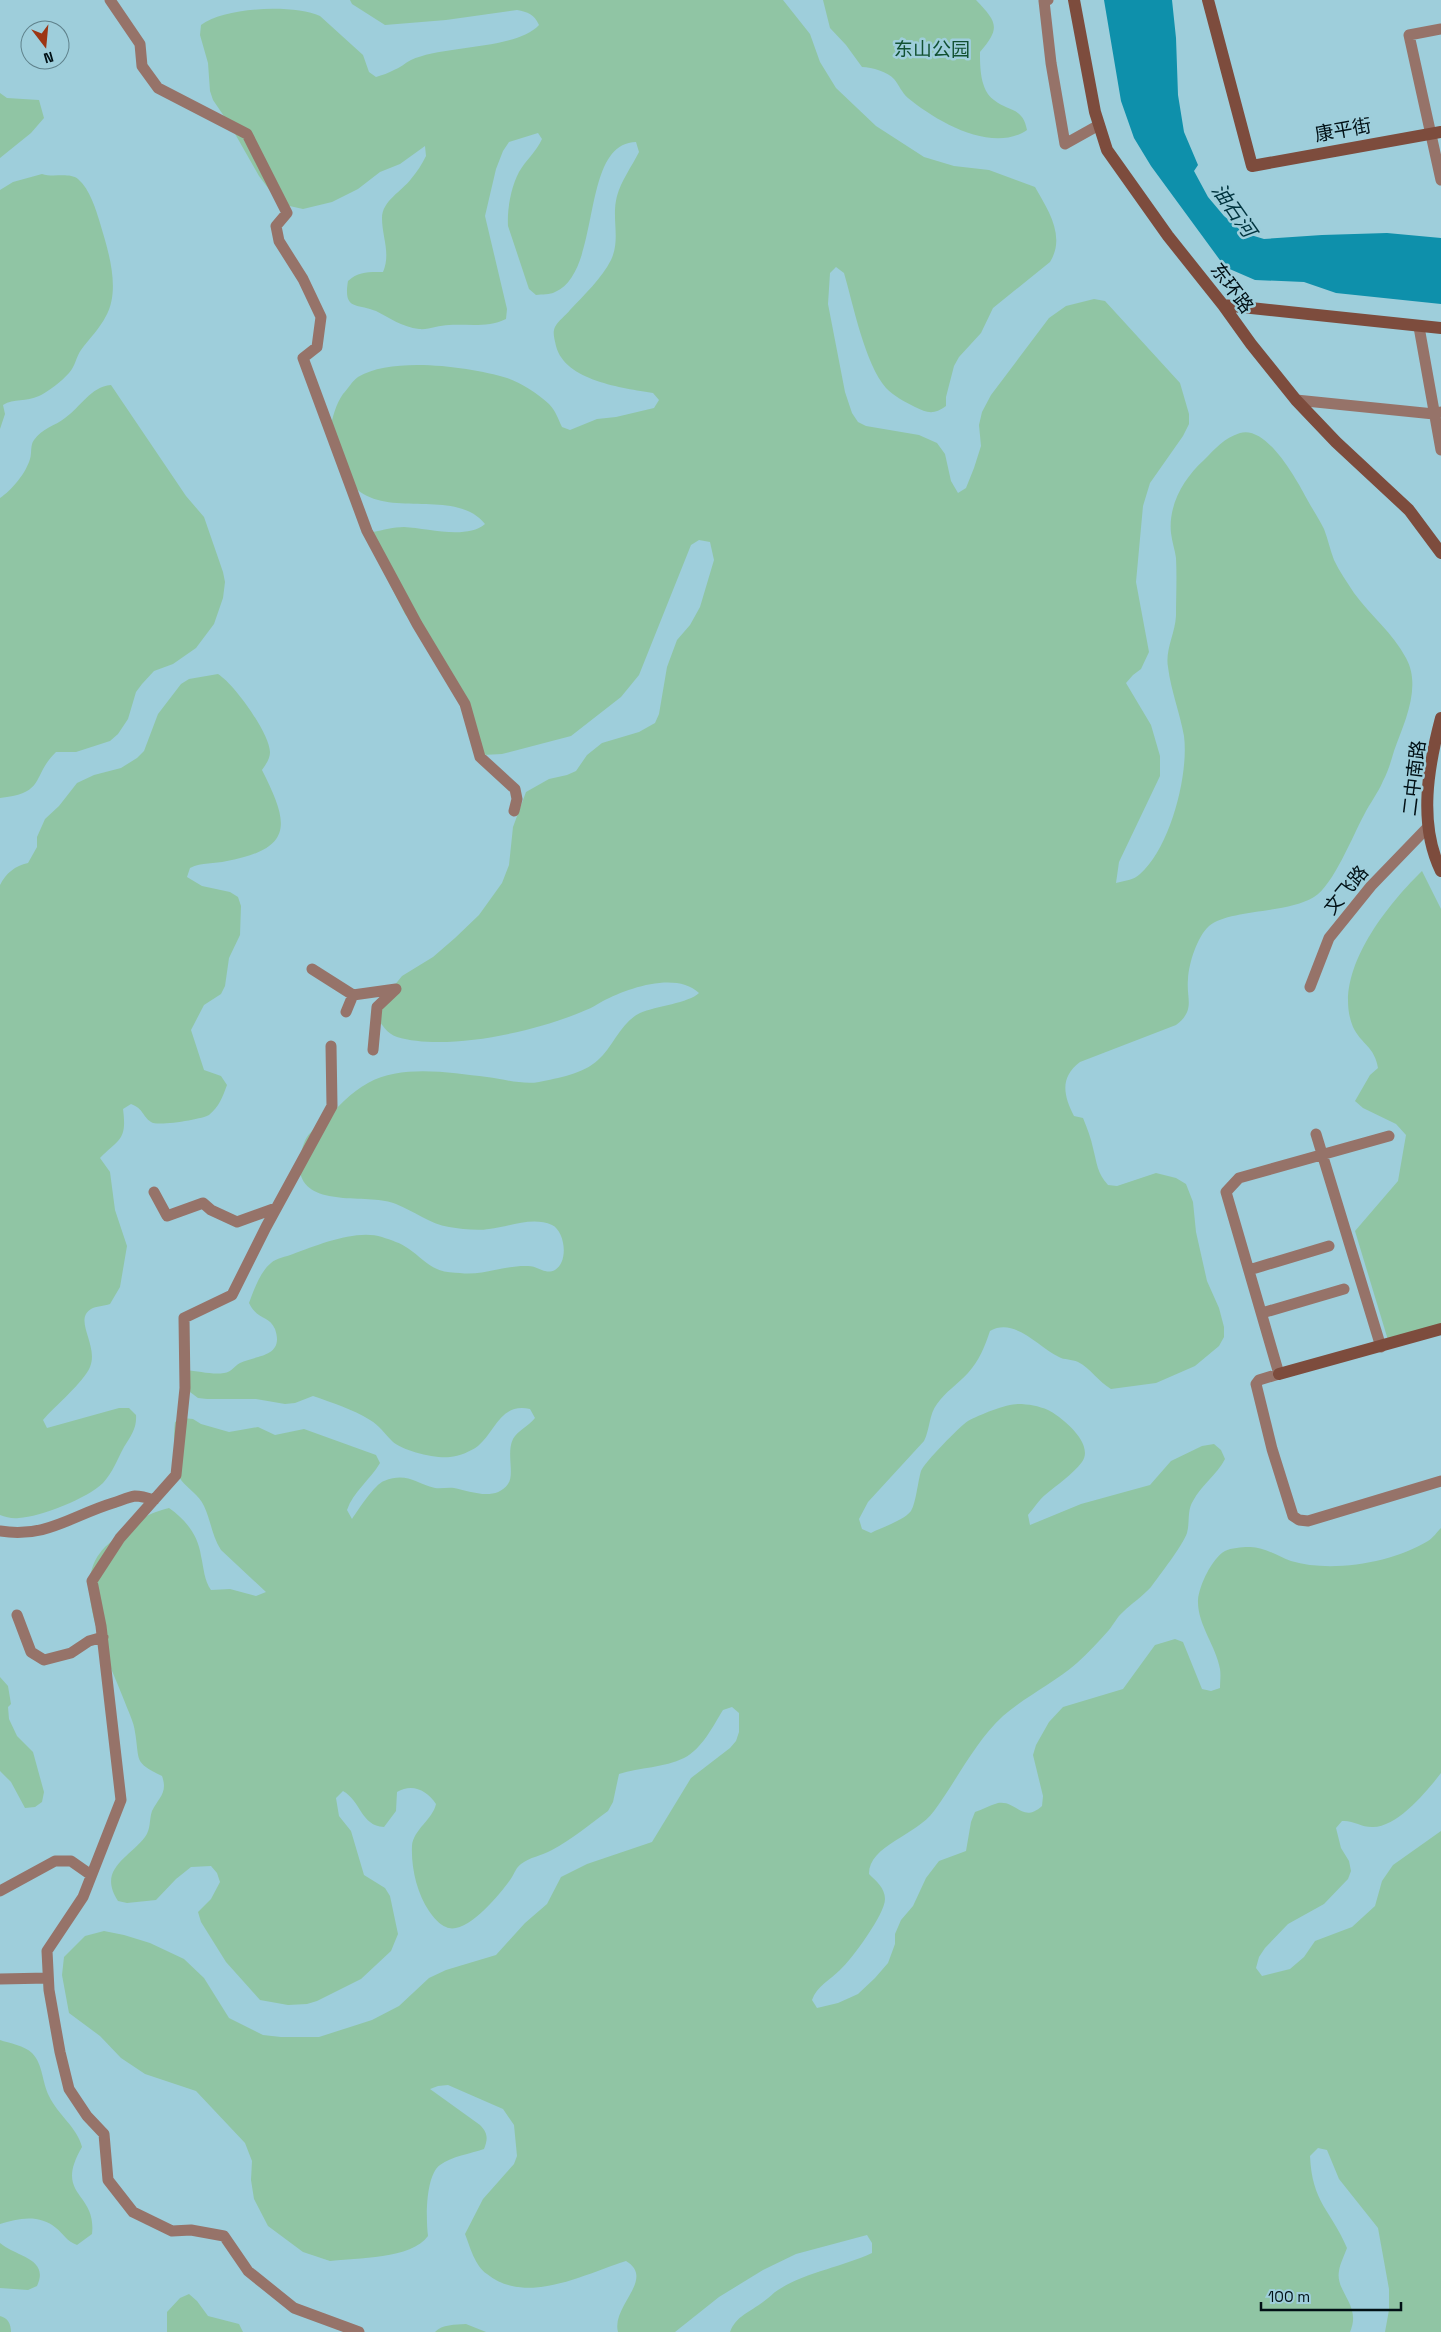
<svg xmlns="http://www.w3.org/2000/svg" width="1441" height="2332" font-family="'Space Grotesk','Noto Sans SC',sans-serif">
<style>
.green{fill:#90c5a4}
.water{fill:#0e90ab}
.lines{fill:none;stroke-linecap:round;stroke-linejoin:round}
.street{stroke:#967369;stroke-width:11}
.secondary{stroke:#7d4c3d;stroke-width:12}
.labels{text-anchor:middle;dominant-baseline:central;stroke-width:5;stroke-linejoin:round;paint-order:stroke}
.park-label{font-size:19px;fill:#125132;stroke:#9ecedb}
.street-label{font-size:19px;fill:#011015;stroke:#9ecedb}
.water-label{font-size:20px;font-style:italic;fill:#00343f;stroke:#9ecedb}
</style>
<rect width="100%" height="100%" fill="#9ecedb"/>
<path class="green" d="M350,0H783L810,34L820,62L836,88L876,126L924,157L954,166L989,170L1035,187C1048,210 1066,236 1050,262L993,308L981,333L959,357L954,366L946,397V406C934,415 927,413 915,407C905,402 894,396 886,388C865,364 853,304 844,273L836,267L830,273L828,304L845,392L852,413L858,422L866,426L919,435L937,443L945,454L951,481L958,493L966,488L974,468L981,446L979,425L982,412L991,395L1049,318L1066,306L1094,299L1105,301L1180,383L1189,414V424L1183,436L1150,483L1143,506L1136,582L1149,652L1141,669L1133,675L1126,683L1151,725L1160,756V776L1119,862L1116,883C1124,881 1134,880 1140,874C1170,848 1189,775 1184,736C1180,713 1171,691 1168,667C1165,650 1175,634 1176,616C1176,598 1177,577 1176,558C1175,550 1172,542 1171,533C1168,505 1184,478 1204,460C1215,449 1224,438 1240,433C1267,425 1297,480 1308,501C1313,510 1319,519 1324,529C1328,539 1330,550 1334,560C1339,571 1347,582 1354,593C1370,615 1393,633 1406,658C1422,687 1404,723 1394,751C1391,761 1388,772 1383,781C1378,793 1370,803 1364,815C1353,835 1333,886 1314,897C1286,914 1229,909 1209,926C1197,937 1189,963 1188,979C1186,999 1196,1010 1176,1025L1080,1062C1060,1077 1063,1095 1074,1116L1083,1118C1087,1128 1091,1138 1093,1148C1097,1163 1097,1173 1108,1185L1117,1186L1156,1173L1176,1178L1186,1184L1193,1202L1196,1232L1207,1281L1219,1308L1224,1327V1337L1219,1346L1195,1366L1156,1383L1111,1389C1099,1382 1090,1368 1078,1362C1072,1359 1064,1360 1059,1357C1038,1347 1015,1317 990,1331C985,1346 979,1361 968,1373C958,1384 945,1392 937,1404C929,1414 930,1429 924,1441L868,1502L859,1519L862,1529L871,1533C882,1527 903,1521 911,1511C916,1503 918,1481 921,1471C924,1463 960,1426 968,1421C979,1415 1006,1404 1018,1404C1028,1404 1039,1406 1048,1410C1062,1417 1095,1444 1082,1462C1072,1475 1058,1484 1045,1495C1039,1500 1034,1508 1028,1515L1030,1525L1081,1504L1150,1485L1171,1461L1202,1446L1214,1444L1221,1450L1225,1459C1217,1475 1201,1485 1193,1501C1187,1510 1190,1522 1187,1533C1183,1545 1159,1576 1151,1587C1142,1597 1132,1603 1123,1612C1117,1617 1114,1624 1109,1630C1099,1641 1088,1653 1077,1663C1054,1683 1026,1696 1003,1716C974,1743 957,1780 934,1811C916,1836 869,1845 869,1874C876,1881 885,1888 885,1899C885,1914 852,1959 840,1970C830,1980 817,1986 812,2000L817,2008L838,2003L858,1994L875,1978L888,1963L895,1944V1934L901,1920L913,1906L926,1878L939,1861L966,1851L971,1822L975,1812C982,1810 990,1805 998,1803C1017,1800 1022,1824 1042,1806L1043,1796L1033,1755L1036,1745L1049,1722L1063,1707L1123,1689L1155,1645L1175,1639L1183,1642L1202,1689L1211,1691L1220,1688C1220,1682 1221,1675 1220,1669C1216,1646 1197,1624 1198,1600C1199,1586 1212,1558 1225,1551C1231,1548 1242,1547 1248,1547C1263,1546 1277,1556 1291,1561C1331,1573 1392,1563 1428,1541C1433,1538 1437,1532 1441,1528V1773C1427,1791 1397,1828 1372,1827C1361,1827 1353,1820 1342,1821L1336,1828L1341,1848L1349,1861L1351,1871L1348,1879L1324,1904L1288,1924L1265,1948L1259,1957L1256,1968L1262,1976L1290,1969L1304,1957L1315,1941L1352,1927L1375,1906L1382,1881L1393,1865L1441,1831V2332H1385L1389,2310V2289L1378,2228L1339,2179L1327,2150L1318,2148L1310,2156C1312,2203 1331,2210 1347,2248C1344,2256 1340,2264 1339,2271C1335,2292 1362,2305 1350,2332H730C736,2316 750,2312 763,2302C769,2298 773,2293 778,2290C806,2272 842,2267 872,2253V2243L867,2235L796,2254L763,2270L719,2297L675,2332H618C611,2306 656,2279 626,2261C584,2274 527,2306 487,2274C475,2266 470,2247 465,2234L483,2199L514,2164L517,2156L514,2125L503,2109L448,2085L438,2086L430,2089L480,2125C488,2133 488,2139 484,2149C470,2154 452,2156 440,2165C425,2176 426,2220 428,2236C412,2259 356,2258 330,2261L303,2252L268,2226L254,2199L251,2180L252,2161L245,2143L196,2091L145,2074L121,2058L100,2036L69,2013L62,1975L64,1957L85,1936L104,1931L124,1935L150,1943L184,1959L204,1978L229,2018L263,2035L281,2037H319L372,2020L399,2006L429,1978L446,1970L496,1955L525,1923L547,1904L561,1877L587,1864L652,1842L691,1778L730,1748L736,1741L739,1732V1713L732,1707L723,1710C713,1726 702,1749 684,1758C664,1768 640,1767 619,1774L613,1802L608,1811C590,1824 571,1840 552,1850C541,1856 530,1857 521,1864C516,1868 515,1872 512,1877C503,1891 466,1937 446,1927C440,1925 433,1917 429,1911C417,1893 411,1868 412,1846C413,1830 433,1819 436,1804C427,1790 412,1783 397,1792L396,1811L384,1827C361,1826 361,1801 343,1791L336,1798L339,1816L351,1831L364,1875L385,1888L390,1896L398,1934L391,1951L361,1979L317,2001L307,2004L288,2005L260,2000L226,1962L201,1922L198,1912L211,1899L220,1882L217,1873L211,1866L191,1867L176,1879L156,1900L127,1903L118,1901C97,1869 129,1858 145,1837C151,1829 149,1820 152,1811C159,1797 168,1793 162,1776C133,1762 140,1761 135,1732C134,1722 128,1711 124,1700C110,1663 71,1589 100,1553C104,1547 111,1542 116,1537C132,1523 148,1513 169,1508C186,1520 198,1535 201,1556C204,1569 204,1580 211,1590L230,1589L256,1596L266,1592L221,1550C212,1536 211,1521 204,1506C199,1495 188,1489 181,1480C174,1468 173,1435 175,1422L183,1418L193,1419L201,1424L229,1432L258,1427L275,1435L304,1429L376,1455L380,1463C370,1480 353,1492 347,1510L352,1519C358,1510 375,1484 384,1481C407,1472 414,1483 435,1488C441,1489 448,1487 454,1488C470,1491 495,1502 508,1484C515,1474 506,1453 513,1439C517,1431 529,1426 535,1418L530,1409C501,1402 495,1432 478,1446C470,1452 459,1456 450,1457C436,1459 402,1451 392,1441C384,1433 380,1426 370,1420C352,1409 333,1403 313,1396L295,1403L285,1404L256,1399H207L198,1398L182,1386L186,1370C198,1371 213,1375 224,1373C232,1372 234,1366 240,1363C255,1355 285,1358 275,1329C269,1315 257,1320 249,1303C254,1290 260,1272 271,1263C276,1258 286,1257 293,1254C318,1245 356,1229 382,1237C391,1240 401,1243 409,1249C418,1255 427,1265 437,1269C443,1272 453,1273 460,1273C483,1276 505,1265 528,1266C538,1266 545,1275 555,1270C569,1262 565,1231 552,1225C532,1216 509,1227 489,1229C478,1231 461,1229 449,1227C430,1224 414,1211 396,1204C371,1193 312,1208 301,1176C298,1166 301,1146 307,1137C311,1131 318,1126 324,1121C337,1108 351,1092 368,1083C403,1064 450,1073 487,1077C503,1079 523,1085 539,1082C558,1078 583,1074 598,1060C613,1047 621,1022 640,1013C656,1006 689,1003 699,993C677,971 627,988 603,1001C597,1004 592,1008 586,1010C539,1031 447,1052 397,1037C387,1034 382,1024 375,1016L377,1007L402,976L433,957L455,938L479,915L502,883L509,865L513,827L526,792L549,779L567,775L576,771L587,755L602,743L639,732L655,723L659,714L667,667L677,640L690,625L700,607L714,560L710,542L699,540L691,545L639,675L621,697L571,736L502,754L483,755L447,667L405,614L377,559L373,532C383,530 394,527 404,527C427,528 466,540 485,524C453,484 375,526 347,477C343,468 341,457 337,448C336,442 332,435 331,430C331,419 337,402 343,394C348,389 352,381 358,377C393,356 470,367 507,378C521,383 538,394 549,404C556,411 558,419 562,427L570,430L597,419L616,417L654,408L659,400L653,393C623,388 565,381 556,346C555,340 552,333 555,327C558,321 566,315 570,310C584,295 602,278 611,260C621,239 611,218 617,196C621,181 632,166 639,152L636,142C579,143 603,272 555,292C550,295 542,294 536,295L529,289L508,226C507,209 511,187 519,172C526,160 536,152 542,139L538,133L509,142L503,151L496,169L485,216L507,309L506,319C487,328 470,324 449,325C439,325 429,330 419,329C402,327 390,318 376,311C357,303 343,311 348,281C359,271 369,272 383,272C391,253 382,237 382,218C382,201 402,191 411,179C417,172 422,164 426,156L425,146L400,164L380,172L358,189L332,202L303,209L285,205L277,200L259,176L230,125L213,100L210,91L208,63L200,35L201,25C224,7 293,4 320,16L363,55L369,72L376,77C382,75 389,73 394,70C400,68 405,63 411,60C443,45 516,50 539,25C534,14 528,12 517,10L446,20L385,25L352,4Z
M823,0H976C997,22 1001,28 980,52C980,67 980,90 994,100C1009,112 1023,107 1027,130C992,154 936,121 908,98C902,93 899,85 894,79C888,72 872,67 862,67L846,45L830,28Z
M0,93L7,98L39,100L44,118L31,133L0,158Z
M42,174C53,178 69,172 78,179C90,189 96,210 100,223C108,250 121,289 106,316C100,328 89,339 81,350C76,357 75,367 69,373C62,381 48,392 39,396C26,402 14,398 3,405L5,414L0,429V190L13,182Z
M111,385L186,496L204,517L223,572L225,582L223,598L214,624L196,648L173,664L154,671L142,684L136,692L128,719L118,734L110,741L76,752H56C31,776 47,793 0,798V498C12,490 26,473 30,459C32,453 30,445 34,440C42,428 55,426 65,418C81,407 90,387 111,385Z
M218,674C234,684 269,732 270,752C270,759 266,764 262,770C288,822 296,848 227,861C214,864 202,862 190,868L187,877L202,886L230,892L238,897L241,906L240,935L229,958L225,986L221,994L204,1005L191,1030L204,1070L221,1076L227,1085C223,1096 219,1107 209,1115C203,1119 157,1127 151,1122C142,1116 144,1109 131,1104L123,1109C127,1140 120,1138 100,1158L110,1172L115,1210L127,1246L120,1287L110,1304C104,1306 96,1306 91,1309C73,1320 99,1345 90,1367C84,1382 54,1407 43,1420L47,1428L119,1408H129L136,1415C137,1428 131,1436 124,1447C117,1460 113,1472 103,1483C88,1498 40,1517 19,1518C12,1519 6,1517 0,1515V885C6,873 15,866 28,863L37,847V837L45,819L59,806L77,783L94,775L121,768L137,758L144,751L158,714L181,684L189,679Z
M1422,871L1441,909V1325L1388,1340L1355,1231L1398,1181L1406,1135L1396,1124L1363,1108L1355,1101L1370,1075L1378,1068C1375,1047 1361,1044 1353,1027C1331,974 1387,905 1422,871Z
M0,1677L8,1686L11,1704L8,1707L9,1719L17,1736L33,1752L44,1792L42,1802L35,1807L25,1808L11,1782L0,1771Z
M0,2040C9,2043 25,2046 32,2053C43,2064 42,2082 49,2096C58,2115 77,2127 82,2147C53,2197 97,2191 92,2234L77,2245C66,2241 64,2234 56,2228C40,2214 18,2218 0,2224Z
M0,2243C16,2257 50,2258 37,2286L28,2290L0,2288Z
M189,2294L197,2301L208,2316L239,2324L243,2332H167V2312L180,2298Z
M0,2316C8,2318 11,2324 11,2332H0Z
M466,2324L486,2332H435C442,2324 455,2325 466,2324Z"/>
<path class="water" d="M1104,0H1172L1176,38L1178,95L1184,132L1198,165L1194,171L1208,197L1224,216L1244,233L1264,239L1322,235L1387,233L1441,238V304L1336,293L1304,282L1255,280L1225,267L1151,166L1134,138L1121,101Z"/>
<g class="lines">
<path class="street" d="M110,0L140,44L142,66L158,88L247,134L287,213L276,226L279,241L303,279L321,317L317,347L303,358L367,531L417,624L465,704L480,757L515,789L517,799L514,811
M1048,0L1044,1L1051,63L1065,144L1099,125
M1441,29L1409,35L1441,180
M1419,327L1441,450
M1296,400L1434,414L1441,412
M312,969L353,995L346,1012
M1310,987L1329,938L1371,886L1427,828
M353,995L396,989L377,1007L373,1050
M331,1046L332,1106L266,1227L232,1295L184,1318L185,1388L176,1475L120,1538L92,1581L101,1626L121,1800L83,1897L47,1951L49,1990L60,2052L69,2089L87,2116L104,2134L108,2180L133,2212L172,2231L191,2230L224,2236L248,2271L294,2308L359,2332
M1316,1134L1381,1347
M1389,1136L1239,1178L1226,1192L1279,1374L1259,1380L1256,1384L1272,1449L1293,1516L1299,1520L1308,1521L1441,1481
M154,1192L167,1216L203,1203L211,1210L237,1222L276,1208
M1249,1270L1329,1246
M1262,1313L1344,1289
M0,1531C45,1539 73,1515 113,1503C120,1501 128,1497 135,1496C141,1496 148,1498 154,1500
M17,1615L31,1652L44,1660L71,1653L89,1641L103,1637
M0,1891L55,1861H71L91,1875
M0,1979L48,1978"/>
<path class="secondary" d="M1074,0L1095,112L1107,150L1168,236L1223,305L1251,344L1296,400L1336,442L1409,510L1441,553
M1208,0L1252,166L1441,132
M1223,305L1441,328
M1441,718C1428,767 1418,824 1441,871
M1279,1374L1441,1329"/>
</g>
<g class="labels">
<g class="park-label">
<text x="932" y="49">东山公园</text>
</g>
<g class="street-label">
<text transform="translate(1343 130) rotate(-10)">康平街</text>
<text transform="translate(1232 288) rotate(53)">东环路</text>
<text transform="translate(1414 778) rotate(-83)">二中南路</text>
<text transform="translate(1346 890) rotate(-50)">文飞路</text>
</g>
<g class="water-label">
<text transform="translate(1234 210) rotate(55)">油石河</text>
</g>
</g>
<g transform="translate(45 45) rotate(164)"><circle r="24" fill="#9ecedb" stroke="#5f828c"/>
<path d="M0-4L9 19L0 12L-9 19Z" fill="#9d3614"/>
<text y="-8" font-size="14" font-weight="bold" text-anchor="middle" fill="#011015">N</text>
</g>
<path d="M1261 2302v8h140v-8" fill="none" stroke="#011015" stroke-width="2.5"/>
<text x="1268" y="2302" font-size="15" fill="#011015" stroke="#9ecedb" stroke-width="4" paint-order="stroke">100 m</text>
</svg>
